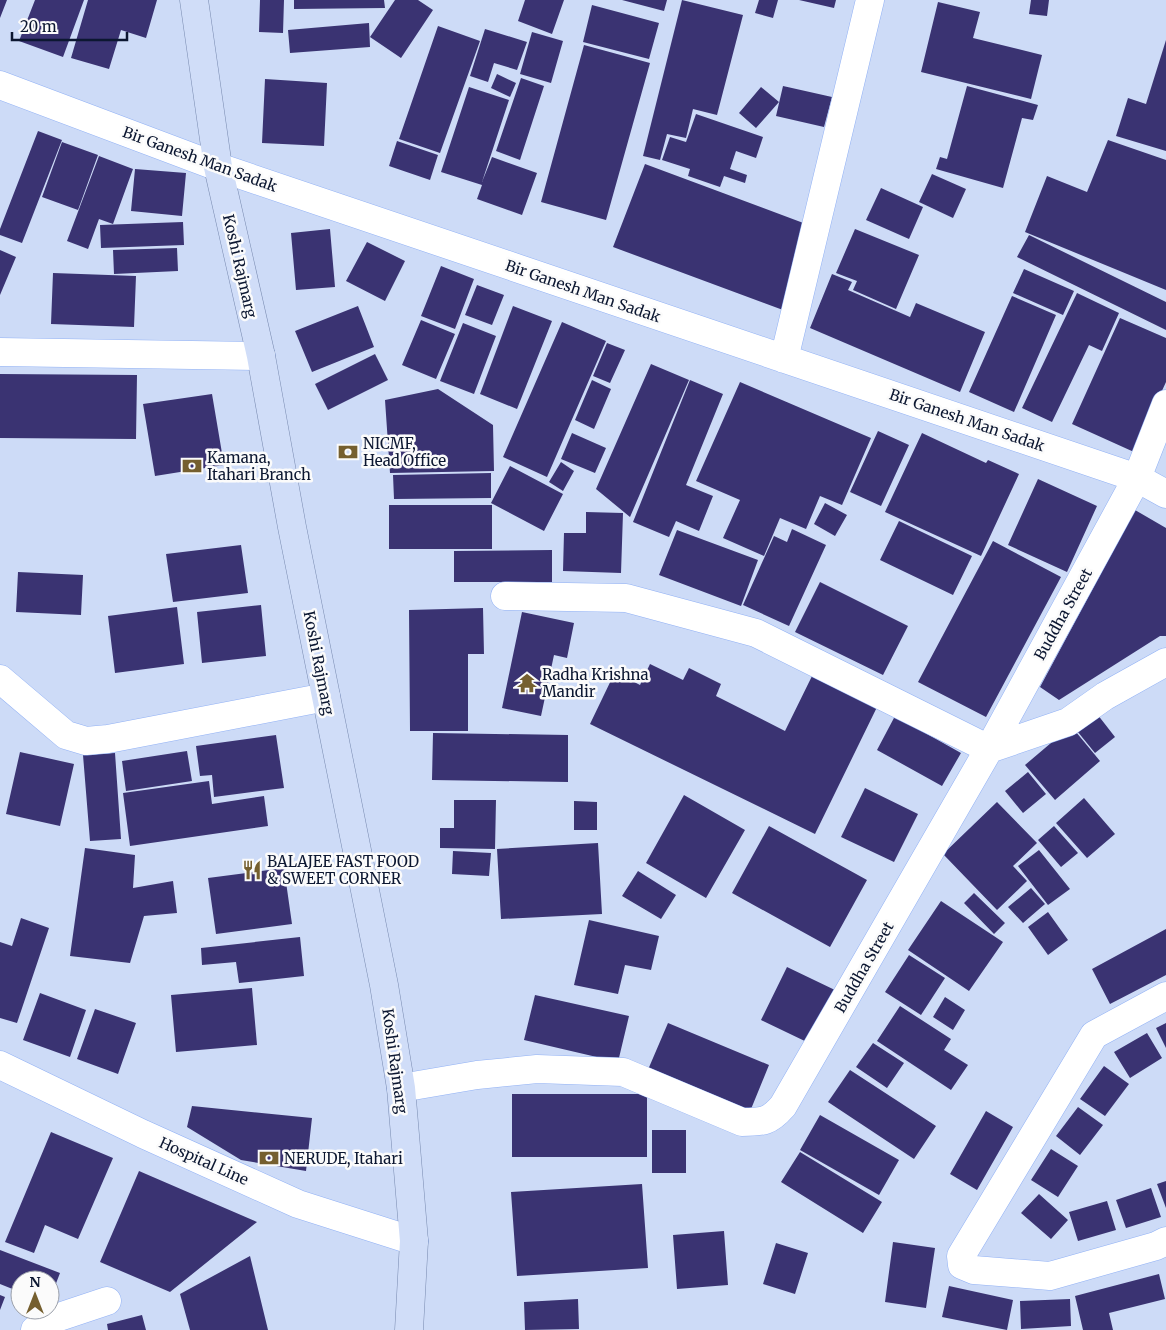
<svg xmlns="http://www.w3.org/2000/svg" width="1166" height="1330" font-family="Merriweather,serif">
<style>
.building{fill:#3a3372}
.lines{fill:none;stroke-linecap:round;stroke-linejoin:round}
.minor-casing{stroke:#91b1f5;stroke-width:29}
.major-casing{stroke:#7789af;stroke-width:29}
.minor{stroke:#fff;stroke-width:28}
.major{stroke:#d0ddf8;stroke-width:28}
.labels{text-anchor:middle;dominant-baseline:central;stroke-width:5;stroke-linejoin:round;paint-order:stroke}
.street-label{font-size:15px;fill:#0c1731;stroke:#fbfbfb}
.poi-label{font-size:15px;fill:#0c1731;stroke:#fbfbfb;text-anchor:start}
</style>
<rect width="100%" height="100%" fill="#cddbf7"/>
<path class="building" d="M0,0H7L0,18Z
M35,0H84L63,57L19,41Z
M88,0H157L146,38L121,30L109,69L71,58Z
M260,0H284L283,33L259,32Z
M294,0H384L385,8L294,9Z
M395,0H418L433,10L401,58L370,37Z
M525,0H564L552,34L518,21Z
M622,0H667L664,11Z
M682,0L743,15L717,115L693,109L686,138L667,134L660,160L643,156Z
M759,0H778L773,18L755,13Z
M799,0H836L834,8Z
M1031,0H1049L1047,16L1029,14Z
M938,2L980,12L973,38L1042,55L1031,99L921,72Z
M592,5L659,23L649,59L583,42Z
M369,23L370,47L290,53L288,30Z
M438,26L480,41L440,153L399,139Z
M485,29L527,42L517,70L494,63L488,82L470,76Z
M532,32L563,41L551,83L520,74Z
M1166,40V151L1116,136L1128,98L1146,104Z
M584,45L650,63L606,220L541,202Z
M497,74L516,83L510,97L491,88Z
M521,78L544,86L520,160L496,151Z
M265,79L327,83L324,146L262,143Z
M783,86L832,97L824,127L776,116Z
M967,86L1038,105L1033,120L1022,118L1003,188L936,169L940,157L947,159Z
M469,87L509,100L482,182L492,157L537,173L522,215L477,199L482,185L441,172Z
M761,87L779,102L756,128L739,113Z
M696,114L763,137L756,158L736,151L730,169L747,175L745,183L724,176L720,187L688,176L690,169L662,160L670,137L686,142Z
M38,131L62,140L22,243L0,235V229Z
M1108,140L1166,160V290L1025,232L1047,176L1087,192Z
M397,141L438,155L430,180L389,166Z
M62,142L98,155L78,210L42,197Z
M99,156L133,169L113,224L99,219L88,249L67,241Z
M645,164L814,227L783,310L613,247Z
M135,169L186,173L182,216L131,211Z
M932,174L966,189L953,218L919,202Z
M881,188L923,207L909,239L866,220Z
M183,222L184,245L101,248L100,225Z
M330,229L335,287L296,290L291,233Z
M855,229L919,255L896,309L853,290L857,281L836,273Z
M1029,235L1166,302V330L1017,257Z
M367,242L405,261L385,301L346,281Z
M177,248L178,271L114,274L113,250Z
M0,250L16,257L0,295Z
M441,266L474,279L455,329L421,316Z
M1024,269L1074,291L1063,315L1013,293Z
M53,273L136,276L134,327L51,324Z
M832,274L852,282L848,290L910,317L916,303L985,332L960,392L810,328Z
M477,285L504,295L492,325L465,315Z
M1077,293L1119,313L1102,351L1089,345L1052,422L1022,408Z
M1012,296L1056,315L1014,412L969,392Z
M358,306L374,347L312,372L295,331Z
M513,306L552,321L517,409L480,394Z
M1120,318L1166,338V382L1134,452L1072,424Z
M421,320L455,334L436,379L402,365Z
M562,322L606,341L547,477L503,457Z
M463,323L496,336L474,394L440,381Z
M607,343L625,350L610,383L593,376Z
M375,354L388,380L328,410L315,384Z
M651,364L689,380L630,517L596,489Z
M0,374L137,375L136,439L0,438Z
M592,380L611,389L594,429L575,420Z
M690,380L723,394L686,485L713,496L699,531L676,521L669,537L633,522Z
M740,382L871,438L842,505L820,496L806,529L780,518L764,556L723,538L740,500L696,481Z
M438,389L493,425L494,471L390,473L385,400Z
M212,394L224,465L155,476L143,404Z
M878,431L909,445L881,506L850,492Z
M572,433L606,448L595,473L561,459Z
M922,433L986,463L988,460L1019,474L981,556L885,512Z
M561,462L574,471L563,491L549,482Z
M510,466L563,494L544,531L491,503Z
M491,473V498L394,499L393,475Z
M1038,479L1097,506L1067,572L1008,545Z
M825,503L847,515L835,536L814,524Z
M389,505H492V549H389Z
M1135,510L1166,528V636H1160L1059,700L1040,687Z
M586,512L623,513L621,573L563,571L564,533H586Z
M899,521L972,556L953,595L880,560Z
M792,529L826,545L789,626L743,605L774,536L787,542Z
M677,530L758,560L741,606L659,575Z
M993,541L1061,577L986,717L918,682Z
M241,545L248,593L173,602L166,554Z
M552,550V582H454V551Z
M18,572L83,575L81,615L16,612Z
M820,582L908,626L883,675L795,632Z
M261,605L266,656L202,663L197,612Z
M177,607L184,664L115,673L108,616Z
M483,608L484,654H468V731H410L409,610Z
M522,612L574,623L567,658L554,655L541,716L502,708Z
M650,664L683,680L689,668L721,684L716,696L785,731L814,672L879,703L815,834L590,724L615,672L640,685Z
M1094,710L1115,737L1095,753L1073,726Z
M895,716L961,753L942,786L877,750Z
M1071,726L1100,761L1055,800L1025,765Z
M433,733L568,735V782L432,780Z
M276,735L284,788L214,797L212,775L200,776L196,746Z
M187,751L192,781L126,791L122,761Z
M20,752L74,764L60,826L6,814Z
M115,753L121,839L90,841L83,755Z
M1028,772L1046,794L1023,813L1005,791Z
M209,781L212,804L264,796L268,826L130,846L123,793Z
M865,788L918,814L894,862L841,837Z
M684,795L745,830L706,898L646,863Z
M1084,798L1115,834L1087,858L1056,823Z
M454,800H496L495,849L440,848V828H454Z
M574,801L597,802V830H574Z
M997,802L1037,843L1013,866L1027,881L997,910L943,854Z
M769,826L867,880L830,947L732,893Z
M1054,826L1078,853L1061,867L1038,840Z
M598,843L602,914L501,919L497,849Z
M85,848L135,855L133,888L173,881L177,913L144,916L130,963L70,956Z
M1039,850L1070,889L1048,905L1018,866Z
M453,851L491,853L489,876L452,874Z
M284,868L292,924L216,934L208,878Z
M638,871L676,895L661,919L622,896Z
M1031,888L1045,904L1023,923L1008,907Z
M974,893L1005,923L994,934L964,903Z
M941,901L1003,942L969,991L908,950Z
M1048,912L1068,940L1048,955L1028,927Z
M21,918L49,928L17,1023L0,1018V942L12,946Z
M589,920L659,936L651,970L625,965L618,994L574,985Z
M1166,929V975L1110,1004L1092,969Z
M300,937L304,976L239,983L236,962L202,965L201,948Z
M909,955L945,978L921,1015L885,992Z
M787,967L837,991L811,1044L761,1020Z
M252,988L257,1045L176,1052L171,995Z
M40,993L86,1010L70,1057L23,1040Z
M535,995L629,1016L618,1062L524,1040Z
M945,997L965,1010L953,1030L933,1017Z
M900,1006L951,1039L944,1050L968,1065L951,1090L877,1041Z
M95,1009L136,1023L118,1074L77,1059Z
M668,1023L769,1065L749,1114L647,1072Z
M1166,1023V1048L1156,1028Z
M1147,1033L1162,1058L1130,1078L1114,1052Z
M873,1043L904,1063L887,1088L856,1067Z
M1104,1066L1129,1084L1105,1116L1080,1099Z
M850,1070L936,1126L914,1159L828,1102Z
M512,1094H647V1157H512Z
M192,1106L312,1118L306,1171L241,1160L187,1127Z
M1078,1107L1103,1125L1080,1155L1056,1136Z
M986,1111L1013,1127L977,1190L950,1174Z
M820,1115L899,1160L879,1195L800,1150Z
M652,1130H686V1173H652Z
M51,1132L113,1158L78,1239L45,1225L34,1253L5,1242Z
M1051,1149L1078,1166L1058,1197L1031,1180Z
M800,1152L882,1202L863,1233L781,1182Z
M139,1171L257,1222L170,1292L100,1262Z
M1166,1181V1208L1157,1184Z
M642,1184L648,1268L517,1276L511,1192Z
M1151,1188L1161,1217L1126,1228L1116,1200Z
M1039,1194L1068,1220L1051,1239L1021,1213Z
M1107,1201L1116,1230L1078,1241L1069,1212Z
M724,1231L728,1285L677,1289L673,1235Z
M893,1242L935,1248L926,1308L885,1302Z
M776,1243L808,1253L795,1294L763,1284Z
M0,1250L60,1273L50,1299V1280H20V1292L0,1284Z
M250,1256L268,1330H190L180,1294Z
M1159,1274L1165,1299L1109,1313L1113,1330H1083L1075,1296Z
M949,1286L1013,1300L1007,1330L942,1317Z
M0,1295L5,1297L0,1310Z
M578,1299L579,1329L525,1330L524,1302Z
M1070,1299L1071,1326L1021,1329L1020,1301Z
M142,1315L146,1330H108L107,1324Z"/>
<g class="lines">
<defs>
<path id="minor" d="M0,85L218,167L1137,478L1166,494
M0,352L261,356
M784,359L870,0
M505,596L626,598L756,633L989,749L1068,722L1105,696L1166,662
M0,679L66,735L86,741L108,739L326,697
M1166,996L1094,1035L961,1256L962,1265L974,1270L1050,1276L1156,1246L1166,1241
M0,1065L143,1134L298,1204L414,1241
M401,1088L477,1075L537,1069L623,1072L742,1122C763,1122 769,1122 783,1106L989,749L1137,478L1166,404
M35,1330L53,1319L107,1301"/>
<path id="major" d="M194,0L218,167L261,356L292,527L384,985L401,1088L414,1241L409,1330"/>
</defs>
<use href="#minor" class="minor-casing"/>
<use href="#major" class="major-casing"/>
<use href="#minor" class="minor"/>
<use href="#major" class="major"/>
</g>
<defs>
<symbol id="bank-bare" viewBox="-9 -9 18 18"><path d="M-6-4H6V4H-6ZM0-2.3a2.3 2.3 0 1 0 0 4.6a2.3 2.3 0 1 0 0-4.6Z" fill="#755f2f" stroke="#fbfbfb" stroke-width="2.5" paint-order="stroke"/></symbol>
<symbol id="temple-bare" viewBox="-9 -9 18 18"><path d="M0-6L5-2H3V0L6.5 2.5H4V6H1.5V3h-3V6H-4V2.5H-6.5L-3 0V-2H-5Z" fill="#755f2f" stroke="#fbfbfb" stroke-width="2.5" paint-order="stroke"/></symbol>
<symbol id="restaurant-bare" viewBox="-9 -9 18 18"><path d="M-5-6h1v4h1v-4h1v4h1v-4h1v5L-1.5 .5V6h-2V.5L-5-1ZM5-6V6H3V1.5H1.5Q1.5-4 5-6Z" fill="#755f2f" stroke="#fbfbfb" stroke-width="2.5" paint-order="stroke"/></symbol>
</defs>
<g fill-rule="evenodd">
<use href="#bank-bare" x="334" y="438" width="28" height="28"/>
<use href="#bank-bare" x="178" y="452" width="28" height="28"/>
<use href="#temple-bare" x="513" y="669" width="28" height="28"/>
<use href="#restaurant-bare" x="238" y="856" width="28" height="28"/>
<use href="#bank-bare" x="255" y="1144" width="28" height="28"/>
</g>
<g class="labels">
<g class="street-label">
<text transform="translate(200 159) rotate(20)">Bir Ganesh Man Sadak</text>
<text transform="translate(240 266) rotate(77)">Koshi Rajmarg</text>
<text transform="translate(583 291) rotate(19)">Bir Ganesh Man Sadak</text>
<text transform="translate(967 420) rotate(19)">Bir Ganesh Man Sadak</text>
<text transform="translate(1063 614) rotate(-61)">Buddha Street</text>
<text transform="translate(319 663) rotate(79)">Koshi Rajmarg</text>
<text transform="translate(864 967) rotate(-60)">Buddha Street</text>
<text transform="translate(395 1061) rotate(82)">Koshi Rajmarg</text>
<text transform="translate(204 1161) rotate(24)">Hospital Line</text>
</g>
<g class="poi-label">
<text x="363" y="443">NICMF,<tspan x="363" dy="17">Head Office</tspan></text>
<text x="207" y="457">Kamana,<tspan x="207" dy="17">Itahari Branch</tspan></text>
<text x="542" y="674">Radha Krishna<tspan x="542" dy="17">Mandir</tspan></text>
<text x="267" y="861">BALAJEE FAST FOOD<tspan x="267" dy="17">&amp; SWEET CORNER</tspan></text>
<text x="284" y="1158">NERUDE, Itahari</text>
</g>
</g>
<g transform="translate(35 1295)"><circle r="24" fill="#fbfbfb" stroke="#9ba0aa"/>
<path d="M0-4L9 19L0 12L-9 19Z" fill="#755f2f"/>
<text y="-8" font-size="14" font-weight="bold" text-anchor="middle" fill="#0c1731">N</text>
</g>
<path d="M12 32v8h115v-8" fill="none" stroke="#0c1731" stroke-width="2.5"/>
<text x="20" y="32" font-size="15" fill="#0c1731" stroke="#fbfbfb" stroke-width="4" paint-order="stroke">20 m</text>
</svg>
